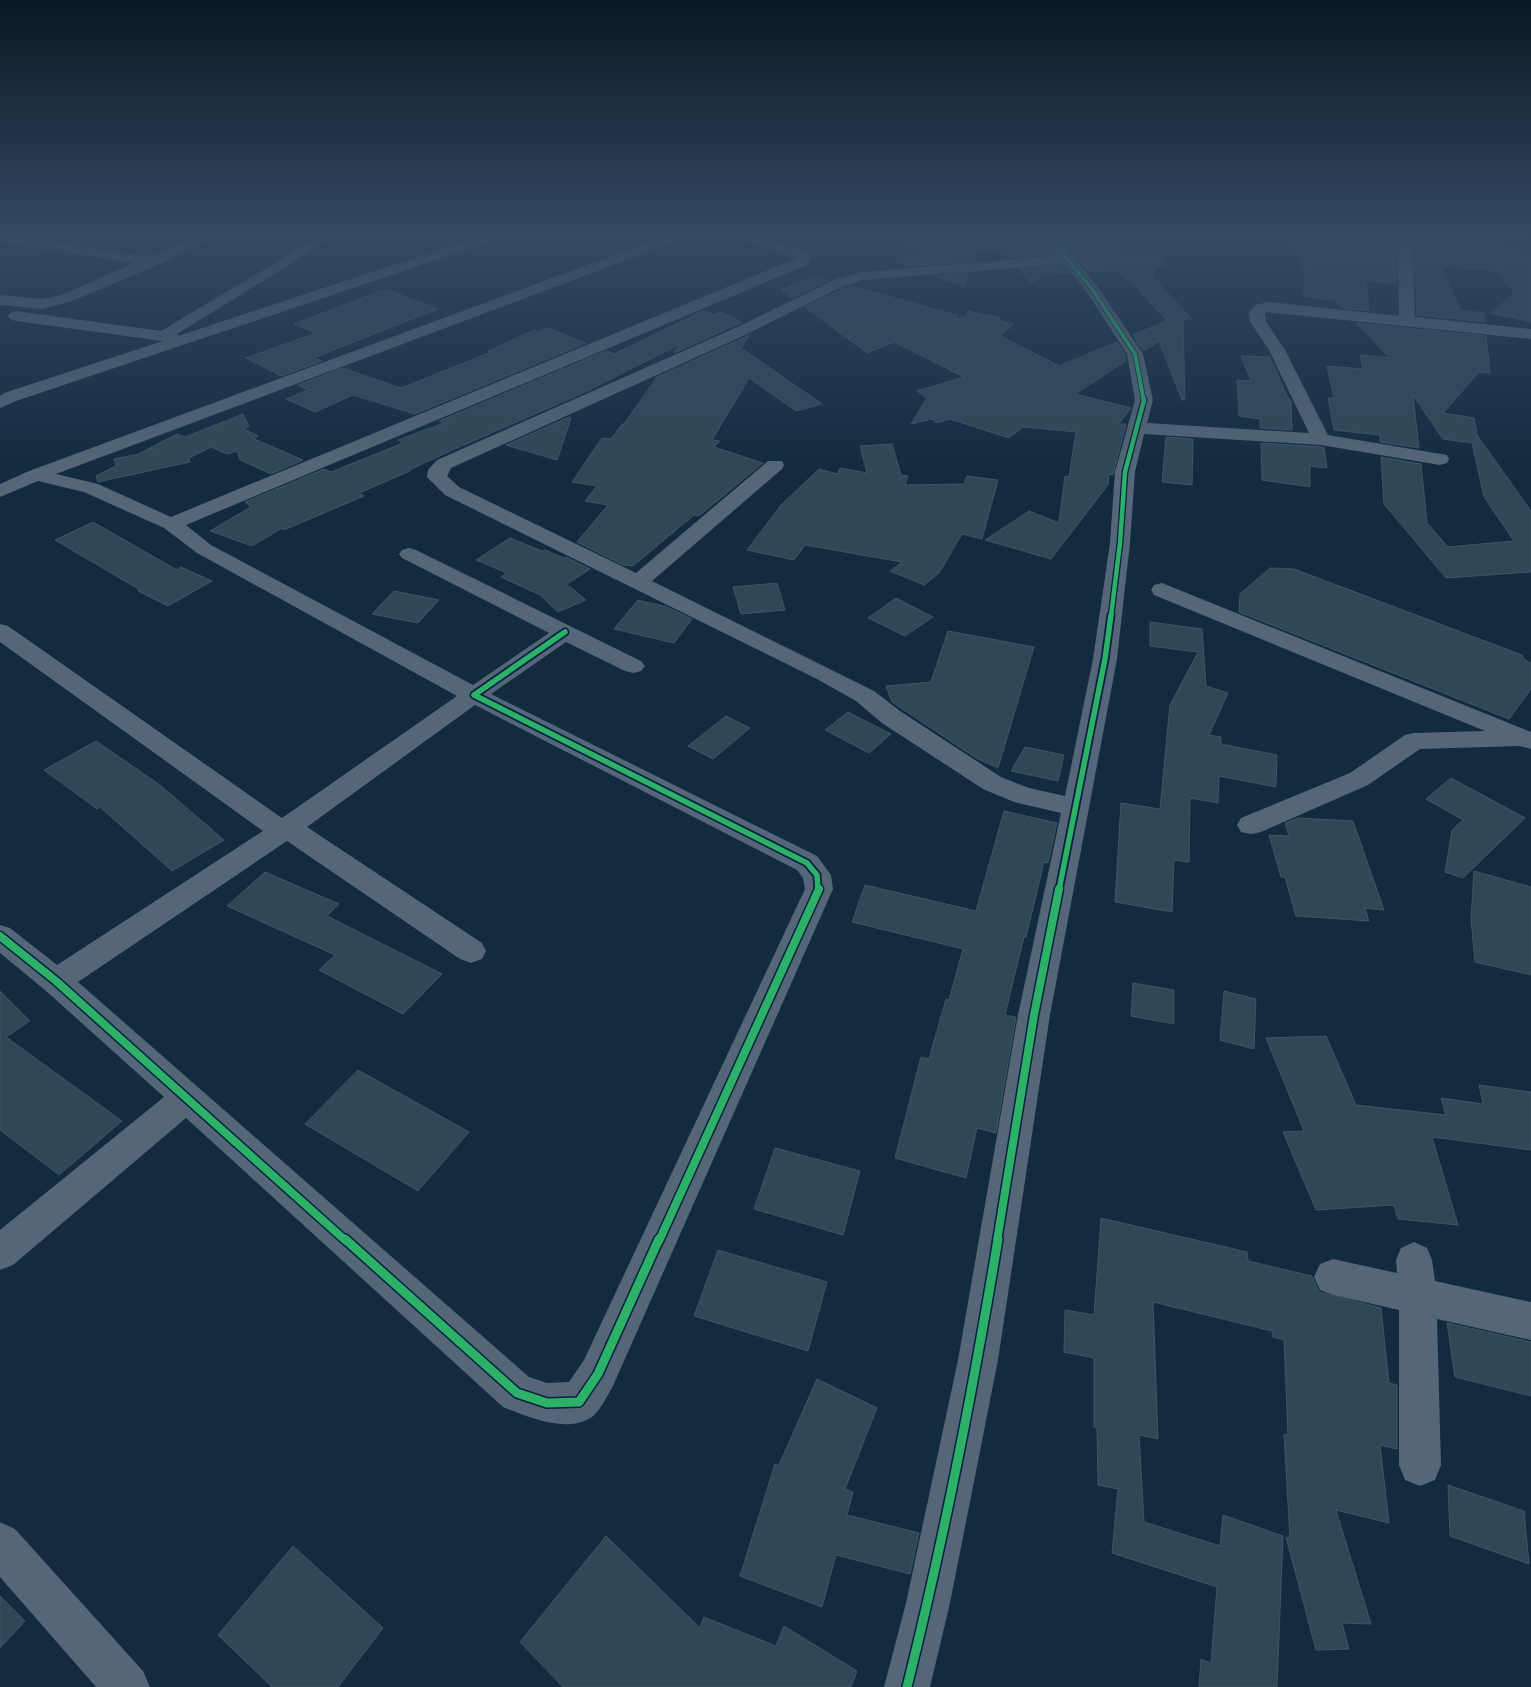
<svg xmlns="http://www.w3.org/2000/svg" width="1531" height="1687" font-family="Karla,sans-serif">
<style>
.building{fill:#304856;stroke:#3a5767}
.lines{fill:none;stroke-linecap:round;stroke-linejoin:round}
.minor{fill:#546677;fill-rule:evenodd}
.cycleway-far4-casing{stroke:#05233e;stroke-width:5.5}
.cycleway-far3-casing{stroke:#05233e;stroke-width:7}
.cycleway-far2-casing{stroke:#05233e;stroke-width:9}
.cycleway-far1-casing{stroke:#05233e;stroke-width:11}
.cycleway-casing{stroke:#05233e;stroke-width:12}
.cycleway-far4{stroke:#2db169;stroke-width:4}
.cycleway-far3{stroke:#2db169;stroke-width:4.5}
.cycleway-far2{stroke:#2db169;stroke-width:5.5}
.cycleway-far1{stroke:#2db169;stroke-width:8}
.cycleway{stroke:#2db169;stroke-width:9}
</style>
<rect width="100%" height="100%" fill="#132b3f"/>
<path class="building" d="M878,233H1037L1053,254L1009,258L1000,248L975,253L973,261L908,266L894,261L920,251L878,235Z
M1055,233H1120L1121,251L1163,256L1162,267H1156L1153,277L1192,319H1183L1185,400H1182L1159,341L1143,351L1133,335L1171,319H1165L1129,279L1126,280L1116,270L1088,272Z
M1414,233H1475L1531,255V322L1491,313L1515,293L1496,271L1442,266L1460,310L1484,313L1485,322L1417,315Z
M1288,240L1396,242L1397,283L1366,281L1369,311L1341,308L1334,300L1304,296V268Z
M1063,266L1069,273L1043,275L1031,283L1019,269Z
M969,273L965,287L935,276Z
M813,276L829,280L792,298L781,290Z
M850,286L957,315L956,320L961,317L965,318L968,311L1000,318L998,320L1014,324L1000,336L1059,366L1117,342L1125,355L1126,361L1075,394L1131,408L1119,424H1126L1113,475L1109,474L1108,485L1051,559L985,540L1029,511L1059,523L1065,476L1069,477L1076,432L1023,427L1009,438L950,419L936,423L932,419L911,424L927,398L917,391L964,377L894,342L867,353L805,307Z
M386,289L438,309L313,358L322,361L281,376L246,358L316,333L294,324Z
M703,311L714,315L721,312L742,322L674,353L680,344L585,392L457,448L409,470L410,471L359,493L364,496L284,530L282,528L252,546L210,531L251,507L245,502L324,469L331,472L403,443L398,440L444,423L439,421L606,351L614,354Z
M1356,323L1486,336L1490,373L1479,372L1443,413L1474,418L1477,435L1531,511V572L1446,578L1384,504L1381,457L1421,464L1427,523L1448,547L1514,541L1484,497L1472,443L1443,439L1413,395L1419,448L1380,442V435L1334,430L1328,398H1334L1327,366L1363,369L1360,355L1390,358Z
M548,328L586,343L415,414L353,395L315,412L286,399L308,390L298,385L343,368L401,388L491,352L488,351L534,330L538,332Z
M750,335L741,348L822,404L796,411L749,378L712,440L720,441L714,447L763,463L699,516L694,515L633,566L623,565L577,542L608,505L585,501L597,486L572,482L602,438L611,439L622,424H624L657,377Z
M1241,356L1270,357L1287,396L1291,400L1292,430L1260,428V419L1239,416L1237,380L1251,381Z
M243,414L249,426L244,429L258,436L252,438L303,460L271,474L240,460L237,451L227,454L211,447L189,458L190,462L98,482L96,476L116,466L114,459L139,454L150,448L151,451L155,450L150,448L177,434L185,437Z
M569,417L571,418L557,460L506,445Z
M1166,437L1193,439L1192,485L1162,482Z
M1261,443L1324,447L1327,468L1310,466V487L1262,480Z
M892,444L901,475L908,476L905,485L964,484L967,476L998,480L982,539L962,534L939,573L924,585L890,571L902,562L805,545L794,560L747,550L781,505L819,469L837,474L840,468L867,473L860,446Z
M93,522L177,570L181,567L212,581L168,606L138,591L140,590L55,540Z
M510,538L542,551L545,550L564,558L566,557L590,569L567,584L586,600L558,612L540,595L501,577L507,573L476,560Z
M1270,568L1294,569L1522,655L1525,660L1531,663V689L1509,719L1239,612L1240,594Z
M777,583L785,610L741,614L733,587Z
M394,591L439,600L418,623L372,614Z
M896,598L933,617L905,636L868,618Z
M638,600L667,607L692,619L674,643L614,629Z
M1150,622L1202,629L1206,686L1228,693L1209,735L1221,737V744L1277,755L1276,787L1219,776L1218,803L1190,798L1189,862L1174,860L1172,912L1115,902L1121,803L1160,809L1170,705L1198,652L1150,646Z
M948,631L1034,647L998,768L976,758L892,702L886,686L931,682Z
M848,712L891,734L869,753L825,730Z
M726,716L750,728L713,759L688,746Z
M96,741L160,785L224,840L172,871L100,807L97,809L44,770Z
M1025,747L1064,755L1058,781L1011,771Z
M1451,778L1525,818L1463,878L1445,872L1452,830L1463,820L1426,799Z
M1004,811L1057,823L1048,863L1044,862L1026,937H1024L1005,1015L1016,1017L996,1133L977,1128L966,1178L895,1158L921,1057L929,1059L946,999L949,1000L963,949L852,922L865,885L976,911Z
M1298,818L1353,821L1384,910L1365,908L1369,921L1296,916L1285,877H1281L1269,835L1289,836L1285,823Z
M1474,871L1531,887V975L1475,962L1471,919Z
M265,872L339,904L327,916L442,974L403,1014L319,970L335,955L227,906Z
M1133,983L1174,990V1024L1131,1016Z
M0,991L30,1021L6,1037L122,1121L59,1175L0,1130Z
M1224,991L1256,999L1254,1049L1220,1040Z
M1326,1036L1356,1105L1446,1115L1441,1098L1483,1104L1479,1085L1531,1092V1150L1432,1137L1458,1225L1398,1219L1394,1205L1316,1210L1283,1132L1304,1131L1266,1038Z
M358,1070L469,1132L418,1191L305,1124Z
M775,1148L860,1171L843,1235L754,1209Z
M1101,1218L1247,1252L1248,1261L1312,1276L1319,1292L1381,1308L1389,1383L1397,1385V1449L1380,1445L1389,1523L1336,1510L1371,1624L1342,1623L1349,1649L1316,1650L1286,1537L1290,1538L1284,1434L1288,1435L1284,1340L1273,1337L1272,1331L1153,1302L1158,1439L1139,1435L1144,1522L1220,1546L1223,1515L1283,1536L1277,1687H1199L1201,1659L1211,1663L1217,1587L1112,1553L1118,1489L1098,1485L1097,1427H1094V1358L1064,1352L1065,1310L1094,1315Z
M718,1250L827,1282L808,1351L694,1316Z
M1447,1323L1531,1342V1396L1455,1377Z
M817,1379L877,1408L845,1489L853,1492L847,1515L919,1533L910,1574L836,1555L822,1607L740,1576L775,1464L779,1465Z
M1448,1485L1524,1511L1529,1564L1450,1536Z
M606,1536L700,1628L704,1617L776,1646L784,1626L857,1671L851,1687H563L520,1642Z
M293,1546L383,1628L338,1687H272L218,1635Z
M0,1596L25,1621L0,1648Z"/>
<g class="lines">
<path class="minor" d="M205,233H223L158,265L72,301L42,309L0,305V295L42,299L62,295L134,263L0,242V234L149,257Z
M325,233H341L177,334L178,336L490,233H510L508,236L16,401L0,408V396L4,393L163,341L16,321L10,319L8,316L10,313L16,311L161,331Z
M674,233H693L691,236L56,474L98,484L171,517L797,258L728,236L726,233H746L807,252L812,258L807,265L186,525L211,545L473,685L549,633L402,558L399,554L402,550L409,548L416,550L641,661L645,666L641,671L633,673L625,671L566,642L491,694L817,856L831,875L833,889L612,1388C607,1396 600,1411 592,1417C568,1434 527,1417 503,1407L186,1118L13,1265L0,1270V1230L164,1097L45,990L0,953V925L10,928L57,965L263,831L0,642V624L8,626L282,818L457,696L197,553L164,528L84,492L38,481L0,497V484L29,471ZM475,705L797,870L803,878L805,889L584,1360L569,1382L547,1383L529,1377L78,982L287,841L460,959L471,963L482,959L486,951L482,943L307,827Z
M1039,233H1053L1097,286L1143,354L1153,400L1147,423L1309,433L1269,350L1250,322L1249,312L1255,305L1269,302L1399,316L1398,233H1412L1415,317L1531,329V339L1265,312L1266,322L1285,350L1328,435L1447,455L1449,459L1447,463L1440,465L1321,445L1144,434L1135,472L1130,543L1117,659L1050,1015L998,1360L950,1603L930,1687H884L906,1603L958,1360L1018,1015L1061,813L1014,802L983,789L882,723L856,701L817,679L445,495L427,477L428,470L437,460L731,330L834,280L862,272L1057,256ZM1064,264L1086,291L1127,354L1135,400L1115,472L1110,543L1093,659L1065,796L1029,788L1001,777L900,711L874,691L652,581L782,469L784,465L782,461H768L636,573L459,487L447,476L451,468L743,336L844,286L863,280Z
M1209,233H1323L1316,237L1213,240L1206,236Z
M1162,583L1531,732V749L1520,746L1420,749L1368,785L1261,832L1251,834L1241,832L1237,825L1241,818L1350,773L1405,735L1414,733L1485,731L1154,595L1151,590L1154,585Z
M1414,1242L1427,1248L1432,1260L1435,1281L1531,1302V1340L1437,1319L1441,1465L1435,1480L1420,1486L1405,1480L1399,1465V1310L1333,1295L1320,1290L1314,1277L1320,1264L1333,1259L1397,1273L1396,1260L1401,1248Z
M0,1522L15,1529L143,1671L150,1687H96L0,1577Z"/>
<defs>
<path id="cycleway-far4" d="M1046,233L1092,289L1135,354L1144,402"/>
<path id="cycleway-far3" d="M1111,616L1120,543L1125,472L1144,400"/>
<path id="cycleway-far2" d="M565,632L474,695L807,863L817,875L818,890
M1059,890L1105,659L1111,615"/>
<path id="cycleway-far1" d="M0,936L56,981L346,1241
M659,1241L819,889
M997,1241L1034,1015L1059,889"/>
<path id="cycleway" d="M345,1239L517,1393L547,1403L579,1402L598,1374L659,1239
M907,1687C944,1539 973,1390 998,1239"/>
</defs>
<use href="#cycleway-far4" class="cycleway-far4-casing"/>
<use href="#cycleway-far3" class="cycleway-far3-casing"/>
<use href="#cycleway-far2" class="cycleway-far2-casing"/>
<use href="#cycleway-far1" class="cycleway-far1-casing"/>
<use href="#cycleway" class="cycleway-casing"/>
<use href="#cycleway-far4" class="cycleway-far4"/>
<use href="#cycleway-far3" class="cycleway-far3"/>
<use href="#cycleway-far2" class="cycleway-far2"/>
<use href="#cycleway-far1" class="cycleway-far1"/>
<use href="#cycleway" class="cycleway"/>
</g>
<linearGradient id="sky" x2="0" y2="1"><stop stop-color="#0a1823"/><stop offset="0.5" stop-color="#334a63"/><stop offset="1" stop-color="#334a63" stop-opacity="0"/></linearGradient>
<rect width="1531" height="469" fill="url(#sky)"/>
</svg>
